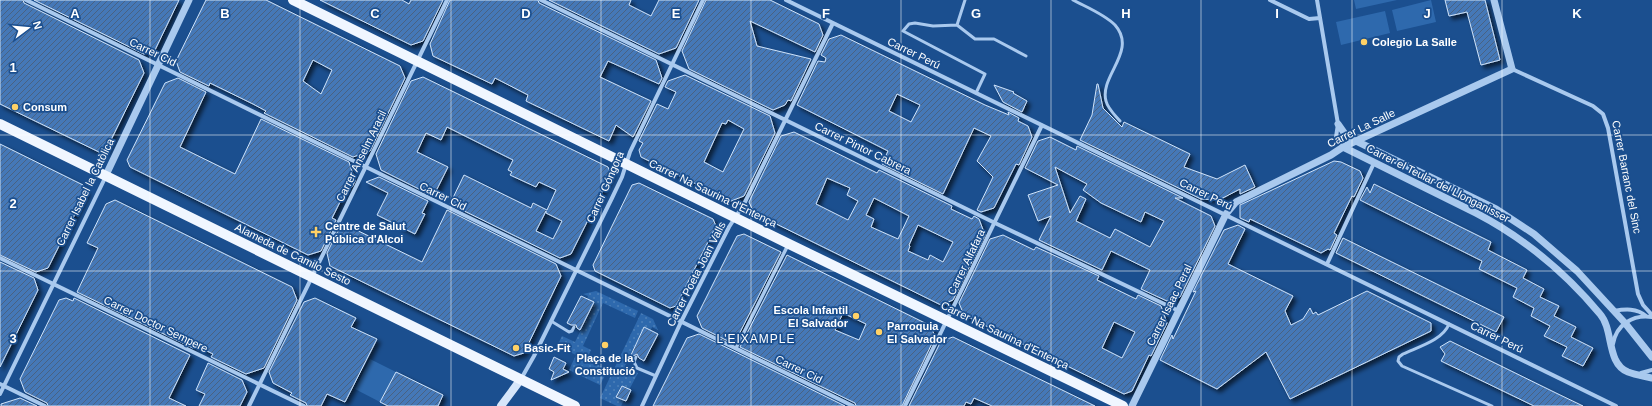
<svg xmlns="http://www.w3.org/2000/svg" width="1652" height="406" font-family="Helvetica,sans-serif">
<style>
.grass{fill:#2e69ad}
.park{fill:url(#park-dots)}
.building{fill:url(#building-hatch);stroke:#cfe3fa;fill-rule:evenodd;filter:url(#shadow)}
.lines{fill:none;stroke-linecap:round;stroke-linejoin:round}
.service{stroke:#a9c9ee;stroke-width:3}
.pedestrian{stroke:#a9c9ee;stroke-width:3.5}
.minor{stroke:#a9c9ee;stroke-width:4}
.tertiary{stroke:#a9c9ee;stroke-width:7}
.secondary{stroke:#d6e6fa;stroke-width:8}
.primary{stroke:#f0f6ff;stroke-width:10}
.grid{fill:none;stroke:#fff;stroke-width:1;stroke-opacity:0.55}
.poi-dot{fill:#ffd166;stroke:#1b4f8f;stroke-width:1.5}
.labels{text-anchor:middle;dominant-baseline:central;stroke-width:3.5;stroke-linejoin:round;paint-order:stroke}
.poi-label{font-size:11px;font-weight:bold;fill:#fff;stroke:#1b4f8f;text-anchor:start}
.street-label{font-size:11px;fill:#fff;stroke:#1b4f8f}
.neighbourhood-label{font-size:12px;letter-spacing:1px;fill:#fff;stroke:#1b4f8f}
.grid-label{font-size:13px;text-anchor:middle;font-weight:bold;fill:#fff;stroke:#1b4f8f;stroke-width:3.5;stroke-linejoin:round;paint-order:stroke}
</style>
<defs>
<pattern id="park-dots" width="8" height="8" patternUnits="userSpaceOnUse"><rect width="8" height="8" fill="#2e69ad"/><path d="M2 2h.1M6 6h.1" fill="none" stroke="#4d80b9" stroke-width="1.8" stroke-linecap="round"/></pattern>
<pattern id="building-hatch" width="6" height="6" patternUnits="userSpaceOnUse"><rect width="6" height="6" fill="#4478b7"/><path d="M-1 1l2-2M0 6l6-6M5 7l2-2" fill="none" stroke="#486282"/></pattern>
<filter id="shadow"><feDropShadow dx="3.5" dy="3.5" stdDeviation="2" flood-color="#0009"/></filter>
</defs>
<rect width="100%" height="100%" fill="#1b4f8f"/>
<path class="grass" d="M1354,0H1397L1356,9Z
M1431,0L1436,22L1397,31L1392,10Z
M1385,11L1390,33L1341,45L1336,22Z
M370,359L396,372L380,402L355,389Z"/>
<path class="park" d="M596,291L638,311L635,318L603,303L583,346L591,350L587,359L608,370L600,385L569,370L576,355L557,346L562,336L575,342L594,303L587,299L588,296L583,294Z
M641,313L653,319L658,330L652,327L651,330L644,327L625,366L638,373L629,390L621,386L616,396L624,400L621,406H617L600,398Z"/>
<path class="building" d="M0,0H23L24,3L139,60L144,73L106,150L99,152L0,104Z
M34,0H179L155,50L144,54Z
M206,0H266L400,66L405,78L370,151L353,157L264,113L266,111L253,104L210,83L209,86L180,72L176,61ZM313,60L332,70L321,94L303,81Z
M320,0H402L409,4L411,0H443L423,41L411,45Z
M450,0H538L539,3L656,60L662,78L659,84L608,61L600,77L651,101L633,137L616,125L609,141L526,101L528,95L495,78L492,84L433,56L430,44Z
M549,0H631L629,5L651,16L659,0H699L676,48L659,54Z
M706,0H770L819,24L823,35L815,52L750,21L757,46L811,59L791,101L788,100L785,105L773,110L689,69L682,51Z
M1445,0H1485L1500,60L1481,65L1467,12L1449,16Z
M841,35L985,105L1009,115L1008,112L1019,118L1018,121L1028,126L1032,137L1019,165L1016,164L994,208L981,212L977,210L993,177L977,161L991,136L974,128L943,194L882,164L888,151L797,105L818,61L825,62L826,58L821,55L829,39ZM897,94L920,105L911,122L889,111Z
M685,75L770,116L775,133L744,196L731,201L641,157L639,150L643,143L639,141L657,104L668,109L676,92L665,87L668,81ZM728,120L744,129L723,172L704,162L722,123L726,124Z
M423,77L608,167L611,174L571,254L560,258L450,204L464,175L531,208L533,203L547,210L556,190L539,182L536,187L510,175L512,172L508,170L513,160L447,127L441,140L426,133L417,152L448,167L435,193L432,192L431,195L381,170L376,154L411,81ZM546,211V213L562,221L553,239L536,231Z
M178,78L206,92L180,147L235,174L261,119L349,162L355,181L352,187L347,188L332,218L336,220L321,251L308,255L130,167L127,160L165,83Z
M1097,84H1098L1103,108L1122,127L1124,122L1190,154L1184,167L1217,179L1245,165L1255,187L1240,194V189L1219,200L1201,199L1080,140L1092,115Z
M994,85L1014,92L1013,93L1027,101L1022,112L1003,102Z
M794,132L877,173L879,170L952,206L951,209L972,219L974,216L979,219L985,235L953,300L941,305L754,213L749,202L781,136ZM827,178L850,188L847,195L858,201L848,220L816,204ZM874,198L909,216L898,239L871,227L874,219L866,215ZM918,225L953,242L943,262L930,255L928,260L908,251L910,246L909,245Z
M1050,137L1076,150L1077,146L1183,198H1175L1211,216L1215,226L1180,297L1167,301L1141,289L1150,270L1111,251L1102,270L1039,240L1051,216L1038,221L1028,195L1058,185L1025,168L1038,141ZM1055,167L1087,184L1083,190L1101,203L1141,222L1145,212L1164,221L1150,247L1115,229L1110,238L1076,221L1086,199L1080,196L1070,213Z
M0,144L83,185L86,192L48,268L36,272L0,255Z
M1334,161L1341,162L1360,171L1363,178L1354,197L1352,196L1334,233L1337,235L1330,250L1328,249L1321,253L1250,219L1249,222L1240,218V205Z
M379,177L428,201L422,213L425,214L415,234L377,215L388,193L366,182Z
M639,183L713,219L716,226L676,306L670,308L595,271L593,265L632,185Z
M1374,184L1491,242L1488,250L1527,270L1523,278L1544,289L1540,297L1559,306L1554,316L1576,327L1571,337L1593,348L1583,366L1562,356L1567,347L1544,336L1550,326L1531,316L1534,308L1513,297L1517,288L1479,269L1482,261L1360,200L1367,187L1370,193Z
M115,200L292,287L297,300L264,368L246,374L211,357L213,354L195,345L193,348L77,292L98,248L87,243L106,204Z
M447,210L556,264L561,276L524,353L514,356L330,266L327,253L342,223L422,262Z
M1238,225L1245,229L1228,264L1293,296L1285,311L1291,325L1303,319L1310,308L1313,314L1316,312L1318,315L1367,291L1431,323V331L1290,399L1266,352L1217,389L1160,360L1172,335L1173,339L1196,291L1193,292L1224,230Z
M744,234L781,252L734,344L702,328L697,316L737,236Z
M1003,235L1034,250L1036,247L1099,276L1097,280L1136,299L1138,295L1161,306L1167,323L1151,356L1149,355L1132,391L1124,394L964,315L959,303L990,239ZM1114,322L1135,332L1122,358L1102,348Z
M1343,238L1504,317L1496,332L1336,253Z
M787,255L931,326L935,337L902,406H856L855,403L740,347ZM843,313L866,324L859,340L835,330Z
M0,262L34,278L38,290L0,367Z
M581,296L594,302L580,330L577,328L576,325H571L567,323Z
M66,298L73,301L74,298L190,355L169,398L186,406H48L47,403L25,392L20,379L59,300Z
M315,298L356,318L351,327L377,339L345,402L327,394L321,406H307L306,403L290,395L292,393L273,383L269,372L304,302Z
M644,327L658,334L644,361L639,358L637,354L633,356L631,355Z
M699,334L845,406H653L687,338Z
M953,337L994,357L1095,406H992L974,398L971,404L966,402L964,406H909L941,341Z
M1450,341L1556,393L1583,406H1534L1441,361L1445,354L1440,347Z
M554,357L566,363L563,369L569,372L551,380L554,372L549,369Z
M208,363L242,380L247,392L240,406H199L205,394L196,390Z
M396,372L443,395L438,406H388L380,402Z
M622,386L631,390L626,401L616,397Z
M20,398L37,406H1V404Z"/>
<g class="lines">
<path class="service" d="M1073,0C1086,7 1104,14 1115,25C1138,51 1099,76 1106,101C1108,109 1115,115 1120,121
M957,25L965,0
M976,93L985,74L903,31L909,24L915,23L933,26L957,25L975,39H994L1026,56
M551,321L569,332L572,331L574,327
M1449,324C1443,340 1418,347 1403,354L1399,357L1398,361L1402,366L1492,406
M636,357L634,362L637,368L656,376"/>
<path class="pedestrian" d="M736,348L788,245"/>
<path class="minor" d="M26,0L853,406
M541,0L995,223L1179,311
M786,0L1616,406
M1270,0L1309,19L1320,18
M1317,0L1338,124L1336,137L1343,147
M1512,69L1593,106L1603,114L1608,128L1638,294L1643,305L1652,315
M0,258L304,406
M1327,264L1374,163
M1614,311C1625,309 1637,308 1646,316
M1613,344C1616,325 1633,314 1652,317
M1641,373L1652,370
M521,379L534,356L612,198L622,177L630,152L703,0
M0,384L45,406
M0,394L106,176
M249,406L447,0
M642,406L681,322L729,227L744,204L833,23
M905,406L1042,125"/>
<path class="tertiary" d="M1338,124L1345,134L1356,141L1496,209L1534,234L1577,271L1625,323L1652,357
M1343,147L1476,213C1524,238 1565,272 1600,314C1614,330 1606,363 1628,372C1636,375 1644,376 1652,378
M106,175L189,0
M1132,406L1226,214L1236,202L1331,155L1343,147L1512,69L1494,0"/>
<path class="secondary" d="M501,406L521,379"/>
<path class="primary" d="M293,0L789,244L1123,406
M0,124L575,406"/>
</g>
<path class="grid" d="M150,0V406M300,0V406M451,0V406M601,0V406M751,0V406M901,0V406M1051,0V406M1201,0V406M1352,0V406M1502,0V406M0,135H1652M0,271H1652"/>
<g class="poi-dot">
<circle cx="1364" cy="42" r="4"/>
<circle cx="15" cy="107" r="4"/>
<path d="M314 226h4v4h4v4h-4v4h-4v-4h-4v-4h4z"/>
<circle cx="856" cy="316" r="4"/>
<circle cx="879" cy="332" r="4"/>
<circle cx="605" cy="345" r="4"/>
<circle cx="516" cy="348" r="4"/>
</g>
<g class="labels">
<g class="poi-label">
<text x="1372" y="42">Colegio La Salle</text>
<text x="23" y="107">Consum</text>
<text x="325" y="226">Centre de Salut<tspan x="325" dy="13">Pública d'Alcoi</tspan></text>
<text x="848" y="310" text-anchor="end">Escola Infantil<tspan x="848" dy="13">El Salvador</tspan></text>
<text x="887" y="326">Parroquia<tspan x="887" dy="13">El Salvador</tspan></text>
<text x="524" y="348">Basic-Fit</text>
<text x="605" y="358" text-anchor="middle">Plaça de la<tspan x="605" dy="13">Constitució</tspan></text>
</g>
<g class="street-label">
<text transform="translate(153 52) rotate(26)">Carrer Cid</text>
<text transform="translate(914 53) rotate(26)">Carrer Perú</text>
<text transform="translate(1361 128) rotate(-26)">Carrer La Salle</text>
<text transform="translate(863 148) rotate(26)">Carrer Pintor Cabrera</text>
<text transform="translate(361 156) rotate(-64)">Carrer Anselm Aracil</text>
<text transform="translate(1627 177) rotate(79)">Carrer Barranc del Sinc</text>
<text transform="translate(1438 183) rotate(27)">Carrer el Teular del Llonganisser</text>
<text transform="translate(605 187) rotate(-66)">Carrer Góngora</text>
<text transform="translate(85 192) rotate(-64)">Carrer Isabel la Catòlica</text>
<text transform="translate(713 193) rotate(26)">Carrer Na Saurina d'Entença</text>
<text transform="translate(1206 194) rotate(26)">Carrer Perú</text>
<text transform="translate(443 196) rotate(26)">Carrer Cid</text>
<text transform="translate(293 254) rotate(26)">Alameda de Camilo Sesto</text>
<text transform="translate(966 262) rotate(-64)">Carrer Alfafara</text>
<text transform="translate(696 274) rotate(-63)">Carrer Poeta Joan Valls</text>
<text transform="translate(1169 305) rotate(-64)">Carrer Isaac Peral</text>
<text transform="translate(156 324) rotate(26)">Carrer Doctor Sempere</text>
<text transform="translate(1005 335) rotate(26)">Carrer Na Saurina d'Entença</text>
<text transform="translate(1497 337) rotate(26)">Carrer Perú</text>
<text transform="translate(799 369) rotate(26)">Carrer Cid</text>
</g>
<g class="neighbourhood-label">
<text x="756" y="339">L'EIXAMPLE</text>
</g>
</g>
<g class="grid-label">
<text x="75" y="18">A</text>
<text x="225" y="18">B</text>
<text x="375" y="18">C</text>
<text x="526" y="18">D</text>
<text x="676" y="18">E</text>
<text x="826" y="18">F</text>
<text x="976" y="18">G</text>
<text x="1126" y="18">H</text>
<text x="1277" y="18">I</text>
<text x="1427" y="18">J</text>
<text x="1577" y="18">K</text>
<text x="13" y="72">1</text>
<text x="13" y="208">2</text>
<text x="13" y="343">3</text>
</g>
<g transform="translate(28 28) rotate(74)" stroke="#1b4f8f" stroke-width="3" paint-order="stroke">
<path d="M0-3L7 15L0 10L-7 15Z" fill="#ffffff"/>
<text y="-6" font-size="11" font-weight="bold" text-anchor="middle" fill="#ffffff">N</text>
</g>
</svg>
